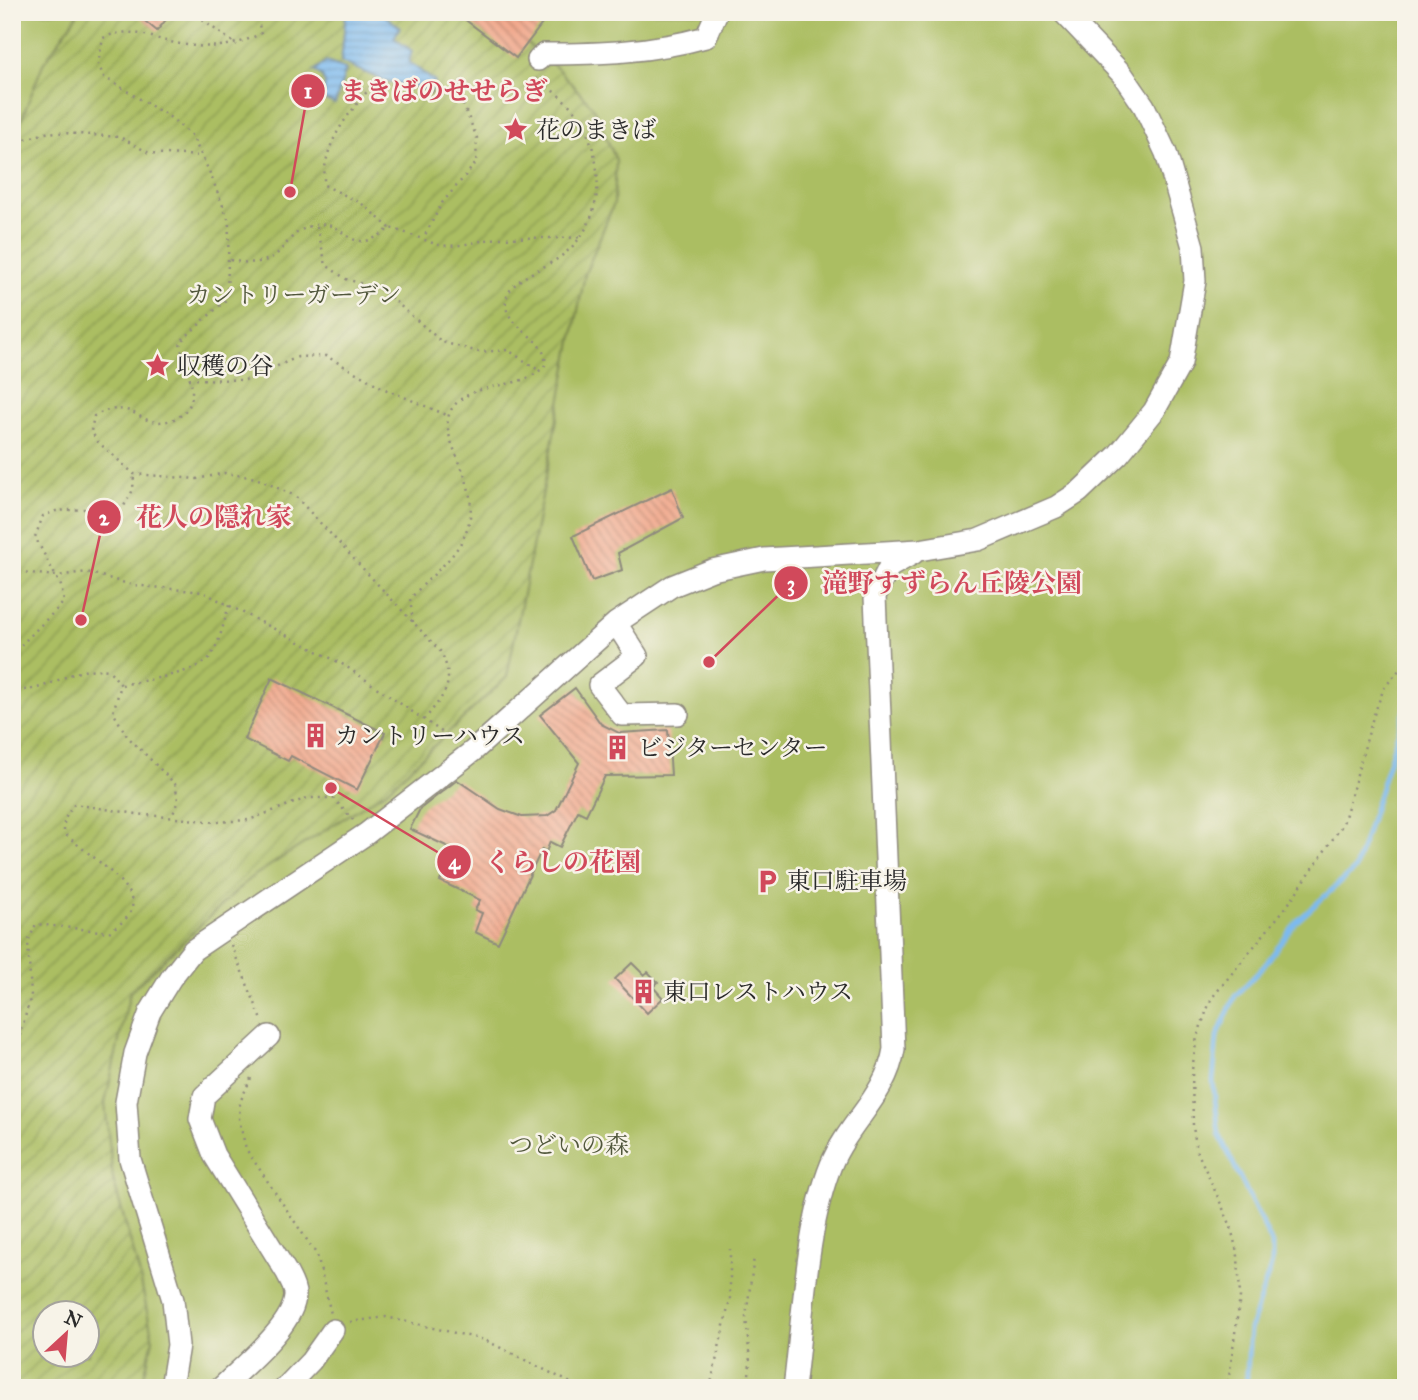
<svg xmlns="http://www.w3.org/2000/svg" width="1418" height="1400" font-family="'IM FELL Great Primer','Noto Serif JP',serif">
<style>
.park{fill:#abbe62;stroke:#6b7446;stroke-width:2;fill-rule:evenodd}
.garden{fill:url(#garden-furrows);stroke:#6b7446;stroke-width:2;fill-rule:evenodd}
.water{fill:url(#water-rules);stroke:#54728e;stroke-width:2}
.lines{fill:none;stroke-linecap:round;stroke-linejoin:round}
.stream{stroke:#7cbaf0;stroke-width:4.5}
.building{fill:url(#building-back-hatch)}
.minor-casing{stroke:#8f8a7e;stroke-width:24}
.path{stroke:#8f8a7e;stroke-width:2.5;stroke-dasharray:2 5;stroke-linecap:butt}
.minor{stroke:#fff;stroke-width:21}
.labels{text-anchor:middle;dominant-baseline:central;stroke-width:5;stroke-linejoin:round;paint-order:stroke}
.poi-label{font-size:24px;fill:#2b2b2b;stroke:#f7f3e8;text-anchor:start}
.park-label{font-size:24px;fill:#51573c;stroke:#f7f3e8}
.leader{fill:none;stroke:#d1495b;stroke-width:2.5}
.callout-dot{fill:#d1495b;stroke:#f7f3e8;stroke-width:2.5}
.mark-label{font-size:21px;text-anchor:middle;font-weight:bold;fill:#fff}
.callout-label{font-size:26px;text-anchor:middle;font-weight:bold;fill:#d1495b;stroke:#f7f3e8;stroke-width:5;stroke-linejoin:round;paint-order:stroke}
</style>
<defs>
<pattern id="garden-furrows" width="10" height="10" patternUnits="userSpaceOnUse" patternTransform="scale(1.75)"><rect width="10" height="10" fill="#abbe62"/><path d="M-1 1l2-2M0 10L10 0M9 11l2-2" fill="none" stroke="#8b9b51"/></pattern>
<pattern id="water-rules" width="6" height="5" patternUnits="userSpaceOnUse" patternTransform="scale(1.75)"><rect width="6" height="5" fill="#7cbaf0"/><path d="M0 2.5h6" fill="none" stroke="#6697c3"/></pattern>
<pattern id="building-back-hatch" width="6" height="6" patternUnits="userSpaceOnUse" patternTransform="scale(1.75)"><rect width="6" height="6" fill="#f2a98d"/><path d="M-1 5l2 2M0 0l6 6M5-1l2 2" fill="none" stroke="#c48a73"/></pattern>
</defs>
<rect width="100%" height="100%" fill="#f7f3e8"/>
<filter id="ink" filterUnits="userSpaceOnUse"><feTurbulence type="fractalNoise" baseFrequency=".0143" numOctaves="2"/><feDisplacementMap in="SourceGraphic" scale="14" xChannelSelector="R" yChannelSelector="G"/><feConvolveMatrix kernelMatrix="1 2 1 2 8 2 1 2 1" color-interpolation-filters="sRGB"/></filter>
<filter id="wash" filterUnits="userSpaceOnUse"><feTurbulence type="fractalNoise" baseFrequency=".00686" numOctaves="4" result="noise"/><feDisplacementMap in="SourceGraphic" scale="28" xChannelSelector="R" yChannelSelector="G"/><feGaussianBlur stdDeviation="1.57" result="paint"/><feColorMatrix in="noise" values="0 0 0 0 0 0 0 0 0 0 0 0 0 0 0 0 0 1.4 0 .05"/><feComposite in="paint" operator="in"/></filter>
<g filter="url(#wash)">
<rect width="100%" height="100%" fill="#f3e8d1"/>
<path class="park" d="M12,12H1406V1388H12ZM46,1312H88V1354H46Z"/>
<path class="garden" d="M79,12H489L556,67L593,107L616,160L614,203L585,274L507,677L386,791L249,879L130,992L105,1103L113,1179L139,1272L153,1340L141,1388H12V157L22,118L43,64ZM46,1312H88V1354H46Z"/>
<path class="water" d="M346,12H380L400,27L394,38L412,51L409,62L435,82L431,91L382,80L341,62Z
M326,62L346,69L335,104L323,99L325,83L321,75L314,71Z"/>
<g class="lines">
<path class="stream" d="M1246,1388L1250,1329L1272,1263V1244L1219,1134L1213,1081L1217,1037L1235,996L1264,966L1296,922L1355,869L1406,708"/>
</g>
<g id="blocks">
<path class="building" d="M134,12H172L157,31Z
M455,12H551L516,58Z
M672,488L683,518L618,553L622,570L592,581L573,536Z
M272,678L385,733L357,790L291,756L288,761L244,739Z
M575,688L601,724L619,733L668,730L671,775L605,776L586,815L578,811L560,847L550,842L546,852L542,849L498,943L475,932L482,913L475,910L480,900L440,881L455,850L410,829L420,809L457,780L500,809L522,817L547,816L556,810L579,763L540,715Z
M632,963L644,975L648,972L658,982L653,987L663,998L647,1013L615,979Z"/>
</g>
</g>
<g filter="url(#ink)">
<use href="#blocks" fill-opacity="0" stroke="#8f8a7e" stroke-width="2"/>
<g class="lines">
<defs>
<path id="minor" d="M538,60L544,54C600,54 652,52 706,37L717,12
M616,623L637,656L599,685L622,715L678,714
M171,1388L178,1345L173,1300L130,1159L126,1102L135,1053L150,1012L171,978L193,950L366,834L473,751L616,623L672,586L712,570L764,559L919,550L978,540L1056,507L1079,492L1118,455L1154,411L1181,363L1195,281L1193,247L1166,153L1144,106L1122,74L1063,12
M221,1388C242,1367 296,1324 295,1294C295,1287 290,1279 287,1273L214,1155L200,1119L204,1096L269,1036
M285,1388L311,1361L333,1330
M794,1388C803,1320 806,1227 831,1165C848,1123 887,1095 894,1049L875,596L889,567L914,553"/>
</defs>
<use href="#minor" class="minor-casing"/>
<path class="path" d="M191,12L237,45
M256,12L261,33C232,50 199,49 166,41C144,35 126,27 103,38L98,64L104,77L171,118L192,136L209,171L229,221L227,299L180,342C182,359 193,379 192,395C191,416 168,425 151,421C142,419 135,412 126,410C113,408 105,410 94,416L91,431L98,442L134,474L197,479L225,473L256,478L295,496L441,652C456,685 445,693 425,719
M12,143L49,132L120,137L149,153L202,156
M317,227L326,265L346,279L382,290L442,342L479,352L508,350L540,371
M390,228L361,203L324,185C323,144 345,118 370,88L402,85L447,94L463,104L477,138L476,163L442,203L424,237
M230,260C290,273 276,233 315,225C349,219 347,262 390,228C404,232 417,237 430,242C452,252 479,239 501,238C528,237 555,239 583,237
M189,379L245,380L298,357L326,356L385,389L449,416
M12,571L56,576L87,572L132,585L203,592L344,665L455,741
M413,622L410,599C430,575 457,559 467,529C485,478 431,437 453,407C474,379 524,392 545,365C550,336 494,325 508,294C516,276 549,267 564,254C607,220 606,157 576,113C566,99 549,88 535,78
M16,658L19,647L64,602L61,586L35,537L43,516L56,511L124,506L133,490L134,474
M122,685C143,680 198,674 210,657C220,643 224,621 229,605
M17,690C52,692 71,664 109,670L121,685L113,712L127,736L175,784L178,800L172,817
M231,945L262,1020
M12,1063L31,996L28,942L36,924L109,932C117,926 130,918 132,908C137,884 80,849 64,833V820L74,804L137,814L216,822L249,820L307,798H333L354,821
M251,1078L240,1102L239,1120L246,1149L317,1255L331,1314
M350,1322L386,1317L485,1340L581,1388
M710,1388L730,1299V1249
M748,1388L750,1363L746,1317L754,1257
M1225,1388L1229,1377L1240,1297L1238,1256L1230,1224L1197,1151L1193,1127L1192,1070L1197,1037L1211,999L1287,906L1343,824L1373,717L1384,688L1406,662"/>
<use href="#minor" class="minor"/>
</g>
</g>
<defs>
<symbol id="sight-bare" viewBox="-9 -9 18 18"><path d="M0-6L1.8-2.2L6-1.7L2.9 1.2L3.7 5.4L0 3.3L-3.7 5.4L-2.9 1.2L-6-1.7L-1.8-2.2Z" fill="#d1495b" stroke="#f7f3e8" stroke-width="2.5" paint-order="stroke"/></symbol>
<symbol id="building-bare" viewBox="-9 -9 18 18"><path d="M-4-6H4V6H1V3H-1V6H-4ZM-2.5-4.3h1.7v1.8h-1.7ZM.8-4.3h1.7v1.8H.8ZM-2.5-1h1.7V.8h-1.7ZM.8-1h1.7V.8H.8Z" fill="#d1495b" stroke="#f7f3e8" stroke-width="2.5" paint-order="stroke"/></symbol>
<symbol id="parking-bare" viewBox="-9 -9 18 18"><path d="M-3.5-5.5H1a3.5 3.5 0 0 1 0 7H-1V5.5H-3.5ZM-1-3.4V-.6H.8a1.4 1.4 0 0 0 0-2.8Z" fill="#d1495b" stroke="#f7f3e8" stroke-width="2.5" paint-order="stroke"/></symbol>
</defs>
<g fill-rule="evenodd">
<use href="#sight-bare" x="498" y="112" width="35" height="35"/>
<use href="#sight-bare" x="140" y="348" width="35" height="35"/>
<use href="#building-bare" x="298" y="718" width="35" height="35"/>
<use href="#building-bare" x="600" y="730" width="35" height="35"/>
<use href="#parking-bare" x="750" y="864" width="35" height="35"/>
<use href="#building-bare" x="626" y="974" width="35" height="35"/>
</g>
<g class="labels">
<g class="poi-label">
<text x="536" y="130">花のまきば</text>
<text x="177" y="366">収穫の谷</text>
<text x="335" y="736">カントリーハウス</text>
<text x="638" y="748">ビジターセンター</text>
<text x="787" y="881">東口駐車場</text>
<text x="663" y="992">東口レストハウス</text>
</g>
<g class="park-label">
<text x="294" y="295">カントリーガーデン</text>
<text x="569" y="1145">つどいの森</text>
</g>
</g>
<path class="leader" d="M290 192L308 91M81 620L104 517M709 662L791 583M331 788L454 862"/>
<g class="callout-dot">
<circle cx="290" cy="192" r="7"/>
<circle cx="81" cy="620" r="7"/>
<circle cx="709" cy="662" r="7"/>
<circle cx="331" cy="788" r="7"/>
<circle cx="308" cy="91" r="18"/>
<circle cx="104" cy="517" r="18"/>
<circle cx="791" cy="583" r="18"/>
<circle cx="454" cy="862" r="18"/>
</g>
<g class="mark-label">
<text x="308" y="98">1</text>
<text x="104" y="525">2</text>
<text x="791" y="591">3</text>
<text x="454" y="869">4</text>
</g>
<g class="callout-label">
<text x="444" y="100">まきばのせせらぎ</text>
<text x="214" y="526">花人の隠れ家</text>
<text x="952" y="592">滝野すずらん丘陵公園</text>
<text x="563" y="871">くらしの花園</text>
</g>
<rect width="1418" height="1400" fill="none" stroke="#f7f3e8" stroke-width="42"/>
<g transform="translate(66 1334) rotate(26)"><circle r="33" fill="#f7f3e8" stroke="#a5a39c" stroke-width="2"/>
<path d="M0-5L12 26L0 18L-12 26Z" fill="#d1495b"/>
<text y="-10" font-size="19" font-weight="bold" text-anchor="middle" fill="#2b2b2b">N</text>
</g>
</svg>
